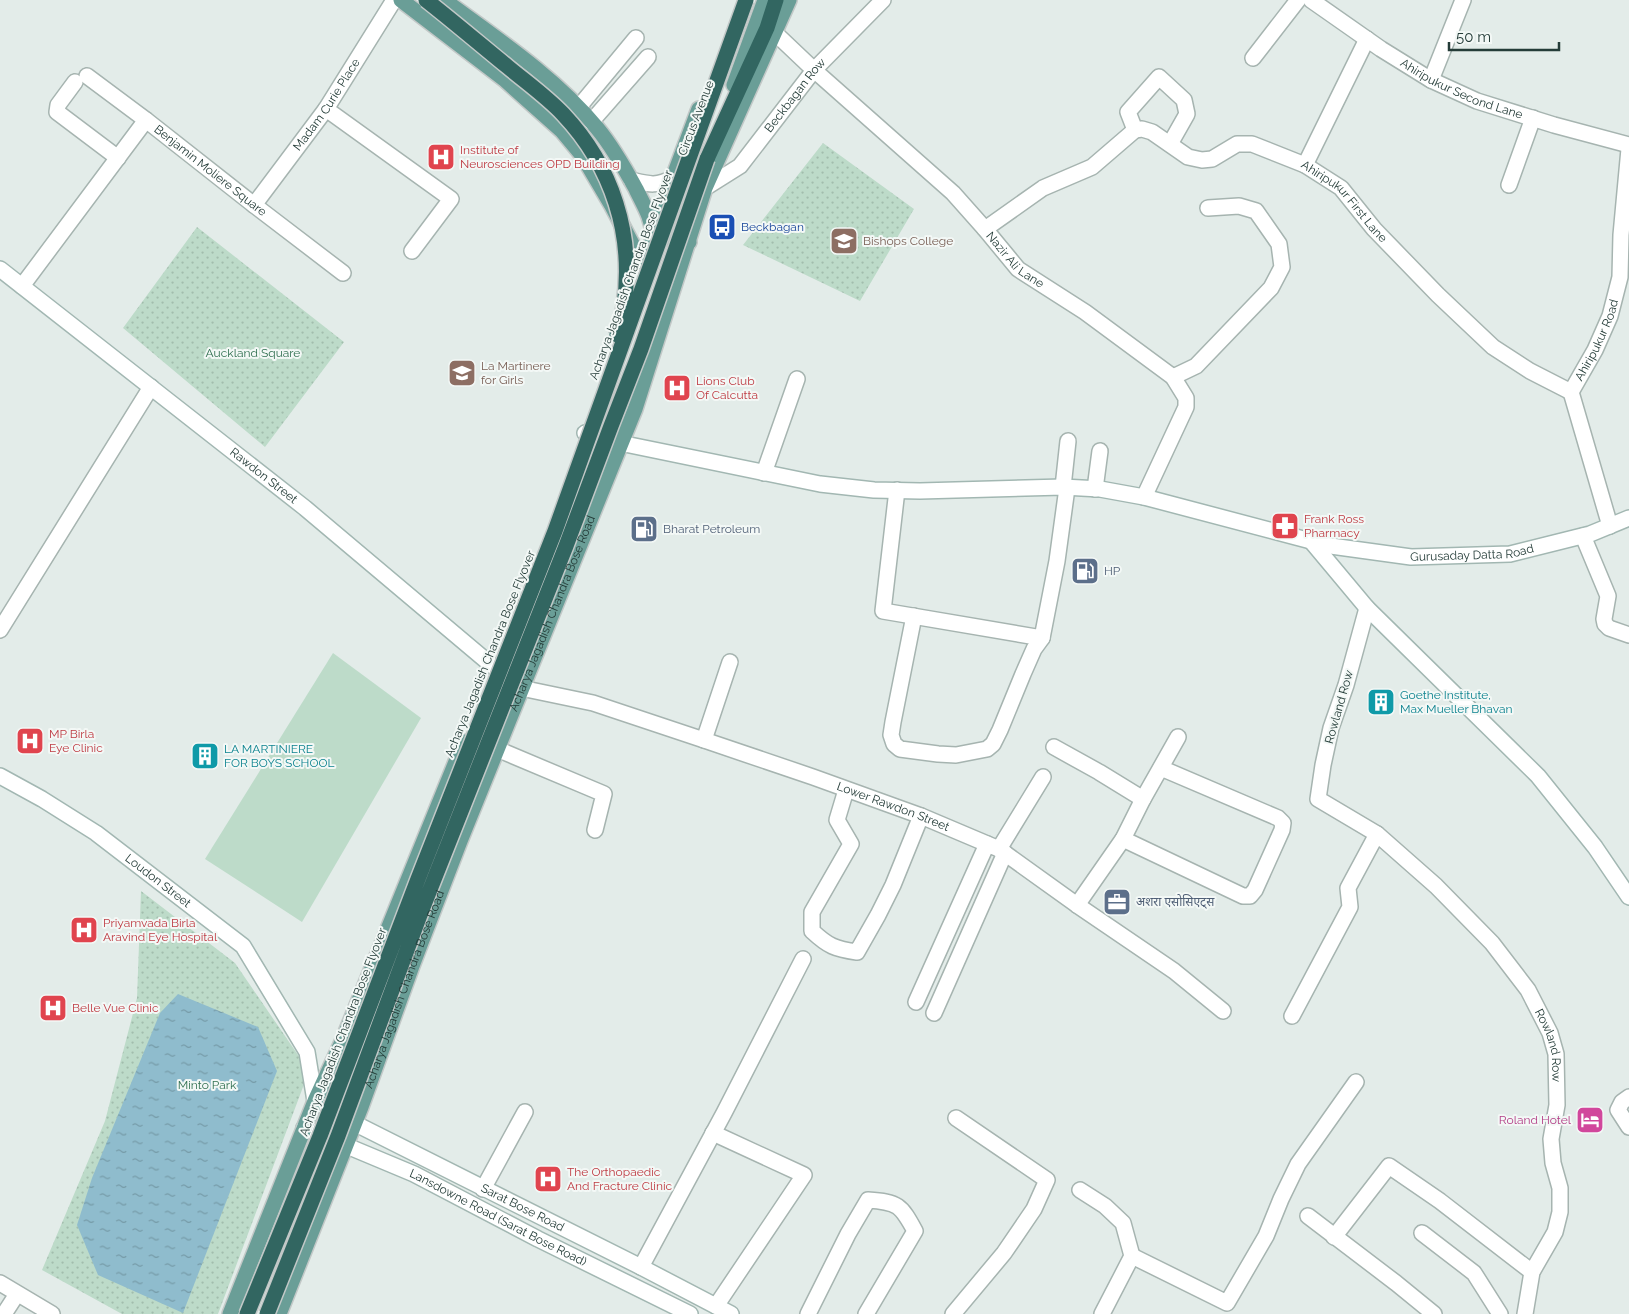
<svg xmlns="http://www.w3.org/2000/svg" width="1629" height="1314" font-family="Raleway,'Noto Sans Devanagari',sans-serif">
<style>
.green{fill:url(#green-dots)}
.pitch{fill:#bddbc9}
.water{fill:url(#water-ripples)}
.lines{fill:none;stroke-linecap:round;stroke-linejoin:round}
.street-casing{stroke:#a6b4b0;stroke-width:18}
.secondary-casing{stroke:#a2b7b2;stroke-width:18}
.primary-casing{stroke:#c2c8c7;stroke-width:18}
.highway-casing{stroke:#c2c8c7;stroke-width:18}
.street{stroke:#fff;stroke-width:15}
.secondary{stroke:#fff;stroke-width:15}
.primary{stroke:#6a9e97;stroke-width:15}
.highway{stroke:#326661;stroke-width:15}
.highway-bridge-casing{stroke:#c2c8c7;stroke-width:18;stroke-linecap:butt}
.highway-bridge{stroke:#326661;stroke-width:15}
.labels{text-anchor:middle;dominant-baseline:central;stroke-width:4;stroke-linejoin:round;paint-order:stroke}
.street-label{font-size:12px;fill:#243c38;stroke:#f3f8f6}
.health-label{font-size:12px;fill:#be3a42;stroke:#f3f8f6;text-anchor:start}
.transit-label{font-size:12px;fill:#164399;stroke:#f3f8f6;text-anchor:start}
.education-label{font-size:12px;fill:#785e54;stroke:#f3f8f6;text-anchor:start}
.park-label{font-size:12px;fill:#317051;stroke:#f3f8f6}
.service-label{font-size:12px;fill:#4e5e75;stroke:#f3f8f6;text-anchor:start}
.culture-label{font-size:12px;fill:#0d838f;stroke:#f3f8f6;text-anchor:start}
.hotel-label{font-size:12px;fill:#b23c85;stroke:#f3f8f6;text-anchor:end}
</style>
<defs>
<pattern id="green-dots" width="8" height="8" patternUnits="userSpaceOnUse" patternTransform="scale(1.25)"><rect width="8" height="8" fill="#bddbc9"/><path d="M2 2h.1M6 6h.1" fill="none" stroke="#a2bdad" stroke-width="1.8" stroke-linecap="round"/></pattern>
<pattern id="water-ripples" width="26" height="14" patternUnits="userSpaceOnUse" patternTransform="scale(1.25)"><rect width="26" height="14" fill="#8fbccd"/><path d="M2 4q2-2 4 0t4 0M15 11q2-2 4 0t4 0" fill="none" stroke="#759aa7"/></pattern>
</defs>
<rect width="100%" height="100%" fill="#e3ece9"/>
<path class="green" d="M823,143L914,209L860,301L743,245Z
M197,227L344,342L265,447L123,328Z
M141,891L235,963L309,1071L218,1314H122L42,1270L105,1121L137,998Z"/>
<path class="pitch" d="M333,653L421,718L302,922L205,859Z"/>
<path class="water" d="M178,994L258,1027L277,1071L183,1313L98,1275L77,1225L92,1178L160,1013Z"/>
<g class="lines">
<defs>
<g id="street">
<path id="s1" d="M1311,0L1381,49L1431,80L1477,101L1554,125L1629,145"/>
<path id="s2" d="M775,33L814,70L953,193L985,229L1018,269L1085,312L1173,377L1186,398V407L1144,497"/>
<path d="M1253,58L1298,0"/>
<path d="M87,76L146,120"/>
<path d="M1431,80L1463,0"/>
<path d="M75,82L58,105L57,112L118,158"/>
<path d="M578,108L636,38"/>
<path d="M326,109L451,199L412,251"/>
<path d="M591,122L648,57"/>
<path d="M1135,130L1128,112L1159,77L1184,100L1187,114L1170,144"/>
<path d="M1305,165L1367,39"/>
<path id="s3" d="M631,180C648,184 656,187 673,178L705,188L740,166L814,70L883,0"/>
<path d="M1509,185L1533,118"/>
<path id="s4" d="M254,205L326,109L394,0"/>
<path id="s5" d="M985,229L1043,188L1092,167L1135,130L1142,129L1152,132L1188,157L1202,160L1212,159L1237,144H1252L1305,165L1341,188L1374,229L1438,295L1493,347L1530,371L1571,392"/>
<path id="s6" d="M22,286L146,120L254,205L343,273"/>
<path d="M1173,377L1196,366L1271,288L1282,267L1279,244L1256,211L1239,206L1208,208"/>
<path d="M764,473L797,379"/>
<path d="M1063,487L1068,441"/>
<path d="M1095,489L1100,451"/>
<path d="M897,490L883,611L1042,638"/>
<path id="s7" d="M1610,526L1571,392L1595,350L1610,316L1620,277L1621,235L1629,149"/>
<path d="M1583,536L1608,596L1604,619L1605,624L1609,628L1629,635"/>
<path id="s8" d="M1367,608L1346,685L1331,728L1323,765L1318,799L1377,834L1436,886L1492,943L1528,990L1550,1033L1556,1054L1557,1105L1551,1139L1553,1163L1560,1188V1212L1555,1232L1532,1272L1525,1314"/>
<path d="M914,616L893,722L891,735L894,744L900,749L938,754L956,755L987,749L993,744L1000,730L1023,674L1034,649L1042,638L1057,561L1067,488"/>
<path d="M0,630L151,387"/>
<path id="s9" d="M521,688L593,703L704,740L813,777L921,816L999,849L1077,905L1174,971L1223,1011"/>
<path d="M704,740L730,662"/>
<path d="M1054,747L1099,772L1143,799"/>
<path d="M497,749L604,794L595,830"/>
<path d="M846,790L837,820L851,844L812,912V931C828,946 835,949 857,952L878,915L893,885L921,816"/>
<path d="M1123,839L1243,896H1250L1255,890L1282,830L1283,823L1278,818L1161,768"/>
<path d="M999,849L1043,777"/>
<path d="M1077,905L1123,839L1143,799L1178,737"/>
<path d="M916,1002L987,844"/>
<path d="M934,1013L1005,853"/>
<path d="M1292,1016L1350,907L1348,888L1377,834"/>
<path d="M1629,1097L1622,1102L1618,1110L1629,1127"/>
<path d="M713,1133L804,1175L716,1306"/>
<path d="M483,1189L525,1112"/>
<path d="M1080,1190L1105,1206L1123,1223L1132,1256L1102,1314"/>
<path d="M1308,1216L1396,1283L1434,1314"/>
<path d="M1422,1233L1474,1273L1500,1314"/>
<path d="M1334,1237L1389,1166L1440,1201L1532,1272"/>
<path d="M1132,1256L1227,1303L1266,1236L1281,1199L1298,1164L1356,1082"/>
<path d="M641,1267L724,1113L803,959"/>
<path d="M0,1283L52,1314"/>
<path d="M4,1314L17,1294"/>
<path d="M808,1314L848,1234L868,1200C898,1202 901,1205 915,1231L866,1314"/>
<path d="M953,1314L1004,1253L1034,1209L1047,1180L956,1118"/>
</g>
<g id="secondary">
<path id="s10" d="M0,269L305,508L508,679"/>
<path id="s11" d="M585,433L620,443L820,484L874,490L920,491L1063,487L1100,489L1144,497L1311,541L1331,546L1411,557L1510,554L1590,534L1629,518"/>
<path d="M1311,541L1367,608L1538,776L1595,847L1629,897"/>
<path id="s12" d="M0,776L42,799L96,833L243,946L307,1052L315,1101L354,1123L641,1267L731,1314"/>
<path id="s13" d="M304,1128L414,1174L538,1239L690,1314"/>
</g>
<g id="primary">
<path d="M401,0L504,79L562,131L582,155L612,206L638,255L645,264"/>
<path d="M444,0C496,38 556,78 597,128C612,146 624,167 636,189C643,204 652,217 653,235L689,242"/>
<path d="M734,85L765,0"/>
<path d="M647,257L673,178L699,109"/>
<path d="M230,1314L315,1101L343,1040L464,742"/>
<path id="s14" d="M279,1314L361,1107L412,966L460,841L635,409L705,188L789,0"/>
</g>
<path id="highway" d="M707,159L767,28L776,0"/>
</defs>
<use href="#street" class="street-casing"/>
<use href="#secondary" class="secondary-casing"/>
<use href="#primary" class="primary-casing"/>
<use href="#highway" class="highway-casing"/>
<use href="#street" class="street"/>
<use href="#secondary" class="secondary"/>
<use href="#primary" class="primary"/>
<use href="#highway" class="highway"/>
<defs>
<path id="highway-bridge" d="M426,0C454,22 481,45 508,67C526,82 547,97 563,114C613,167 634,235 624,306C623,316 619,326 617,335
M247,1314L320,1136L418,879L555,531L746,0
M267,1314L338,1136L420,915L566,546L611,426L641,349L707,159"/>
</defs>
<use href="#highway-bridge" class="highway-bridge-casing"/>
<use href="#highway-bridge" class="highway-bridge"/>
</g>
<defs>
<symbol id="hospital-square" viewBox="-11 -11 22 22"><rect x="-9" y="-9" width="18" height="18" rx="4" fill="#e0444e" stroke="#f3f8f6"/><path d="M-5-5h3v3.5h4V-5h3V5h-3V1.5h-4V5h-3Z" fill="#fff"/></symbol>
<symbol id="bus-square" viewBox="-11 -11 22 22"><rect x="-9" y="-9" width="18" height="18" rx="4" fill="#1a4fb4" stroke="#f3f8f6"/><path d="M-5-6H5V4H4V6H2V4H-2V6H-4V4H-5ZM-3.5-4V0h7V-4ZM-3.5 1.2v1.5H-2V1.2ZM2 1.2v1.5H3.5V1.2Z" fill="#fff"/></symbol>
<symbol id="university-square" viewBox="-11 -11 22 22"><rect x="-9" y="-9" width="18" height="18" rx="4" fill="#8d6e63" stroke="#f3f8f6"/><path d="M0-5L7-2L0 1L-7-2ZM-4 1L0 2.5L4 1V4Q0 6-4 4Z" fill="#fff"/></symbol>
<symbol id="school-square" viewBox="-11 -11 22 22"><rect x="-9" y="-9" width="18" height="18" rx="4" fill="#8d6e63" stroke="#f3f8f6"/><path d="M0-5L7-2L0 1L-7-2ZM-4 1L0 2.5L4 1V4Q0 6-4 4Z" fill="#fff"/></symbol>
<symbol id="pharmacy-square" viewBox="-11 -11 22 22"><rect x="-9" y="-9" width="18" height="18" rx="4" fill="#e0444e" stroke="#f3f8f6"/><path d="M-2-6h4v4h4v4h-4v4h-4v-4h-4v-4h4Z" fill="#fff"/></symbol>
<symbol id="fuel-square" viewBox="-11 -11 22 22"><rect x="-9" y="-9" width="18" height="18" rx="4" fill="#5c6f8a" stroke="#f3f8f6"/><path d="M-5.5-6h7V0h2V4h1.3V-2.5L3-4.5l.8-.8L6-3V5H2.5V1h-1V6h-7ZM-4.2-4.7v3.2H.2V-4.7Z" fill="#fff"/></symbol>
<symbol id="building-square" viewBox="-11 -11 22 22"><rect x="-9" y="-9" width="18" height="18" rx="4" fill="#0f9aa8" stroke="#f3f8f6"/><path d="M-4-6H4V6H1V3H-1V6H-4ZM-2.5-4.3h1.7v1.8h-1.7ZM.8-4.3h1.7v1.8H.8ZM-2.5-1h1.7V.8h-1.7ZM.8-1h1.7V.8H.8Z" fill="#fff"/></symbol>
<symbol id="office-square" viewBox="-11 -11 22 22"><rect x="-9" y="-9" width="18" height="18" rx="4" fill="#5c6f8a" stroke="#f3f8f6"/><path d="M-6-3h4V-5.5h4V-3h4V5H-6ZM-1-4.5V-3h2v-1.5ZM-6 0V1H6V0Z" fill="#fff"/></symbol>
<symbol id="hotel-square" viewBox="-11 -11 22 22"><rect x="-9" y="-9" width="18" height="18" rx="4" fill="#d1479c" stroke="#f3f8f6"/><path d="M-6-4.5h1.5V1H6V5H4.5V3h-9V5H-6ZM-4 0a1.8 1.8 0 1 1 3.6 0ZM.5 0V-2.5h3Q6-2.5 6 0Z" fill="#fff"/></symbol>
</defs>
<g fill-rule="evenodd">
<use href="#hospital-square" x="425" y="141" width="32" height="32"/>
<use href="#bus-square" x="706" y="211" width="32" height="32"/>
<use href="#university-square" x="828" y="225" width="32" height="32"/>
<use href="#school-square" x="446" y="357" width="32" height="32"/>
<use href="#hospital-square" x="661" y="372" width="32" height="32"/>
<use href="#pharmacy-square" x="1269" y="510" width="32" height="32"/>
<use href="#fuel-square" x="628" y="513" width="32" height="32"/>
<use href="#fuel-square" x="1069" y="555" width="32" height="32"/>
<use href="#building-square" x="1365" y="686" width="32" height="32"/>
<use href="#hospital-square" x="14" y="725" width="32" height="32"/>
<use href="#building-square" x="189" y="740" width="32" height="32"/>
<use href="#office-square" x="1101" y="886" width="32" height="32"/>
<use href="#hospital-square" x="68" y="914" width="32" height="32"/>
<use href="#hospital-square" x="37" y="992" width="32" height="32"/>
<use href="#hotel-square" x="1574" y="1104" width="32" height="32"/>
<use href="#hospital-square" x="532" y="1163" width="32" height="32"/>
</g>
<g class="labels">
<g class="street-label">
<text stroke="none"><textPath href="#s1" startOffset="176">Ahiripukur Second Lane</textPath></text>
<text stroke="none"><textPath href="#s3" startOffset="208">Beckbagan Row</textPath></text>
<text stroke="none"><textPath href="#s4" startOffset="124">Madam Curie Place</textPath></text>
<text transform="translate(696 118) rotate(-69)">Circus Avenue</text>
<text stroke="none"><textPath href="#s6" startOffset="289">Benjamin Moliere Square</textPath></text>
<text stroke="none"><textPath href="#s5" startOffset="422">Ahiripukur First Lane</textPath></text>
<text stroke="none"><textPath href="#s2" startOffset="331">Nazir Ali Lane</textPath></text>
<text transform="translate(631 275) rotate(-70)">Acharya Jagadish Chandra Bose Flyover</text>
<text stroke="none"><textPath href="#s7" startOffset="198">Ahiripukur Road</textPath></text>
<text stroke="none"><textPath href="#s10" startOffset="335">Rawdon Street</textPath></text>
<text stroke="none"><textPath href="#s11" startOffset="901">Gurusaday Datta Road</textPath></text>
<text stroke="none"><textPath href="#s14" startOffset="752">Acharya Jagadish Chandra Bose Road</textPath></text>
<text transform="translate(490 654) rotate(-68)">Acharya Jagadish Chandra Bose Flyover</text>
<text transform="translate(1339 707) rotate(-74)">Rowland Row</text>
<text stroke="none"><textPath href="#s9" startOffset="391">Lower Rawdon Street</textPath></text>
<text stroke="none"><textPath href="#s12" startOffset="190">Loudon Street</textPath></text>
<text stroke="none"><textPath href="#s14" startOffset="348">Acharya Jagadish Chandra Bose Road</textPath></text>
<text transform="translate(343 1032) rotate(-69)">Acharya Jagadish Chandra Bose Flyover</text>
<text stroke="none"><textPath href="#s8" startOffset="544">Rowland Row</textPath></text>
<text stroke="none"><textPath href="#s12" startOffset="704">Sarat Bose Road</textPath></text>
<text stroke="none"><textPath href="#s13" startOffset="214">Lansdowne Road (Sarat Bose Road)</textPath></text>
</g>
<g class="health-label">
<text x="460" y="150">Institute of<tspan x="460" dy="14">Neurosciences OPD Building</tspan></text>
<text x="696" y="381">Lions Club<tspan x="696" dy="14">Of Calcutta</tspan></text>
<text x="1304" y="519">Frank Ross<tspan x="1304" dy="14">Pharmacy</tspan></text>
<text x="49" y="734">MP Birla<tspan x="49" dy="14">Eye Clinic</tspan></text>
<text x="103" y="923">Priyamvada Birla<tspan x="103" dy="14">Aravind Eye Hospital</tspan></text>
<text x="72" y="1008">Belle Vue Clinic</text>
<text x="567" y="1172">The Orthopaedic<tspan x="567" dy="14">And Fracture Clinic</tspan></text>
</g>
<g class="transit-label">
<text x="741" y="227">Beckbagan</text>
</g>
<g class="education-label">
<text x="863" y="241">Bishops College</text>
<text x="481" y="366">La Martinere<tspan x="481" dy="14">for Girls</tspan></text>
</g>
<g class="park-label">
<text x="253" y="353">Auckland Square</text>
<text x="207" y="1085">Minto Park</text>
</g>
<g class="service-label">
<text x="663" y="529">Bharat Petroleum</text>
<text x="1104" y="571">HP</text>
<text x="1136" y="902">अशरा एसोसिएट्स</text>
</g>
<g class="culture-label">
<text x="1400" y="695">Goethe Institute,<tspan x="1400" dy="14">Max Mueller Bhavan</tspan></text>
<text x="224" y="749">LA MARTINIERE<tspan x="224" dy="14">FOR BOYS SCHOOL</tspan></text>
</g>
<g class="hotel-label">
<text x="1571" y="1120">Roland Hotel</text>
</g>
</g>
<path d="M1449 42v8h110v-8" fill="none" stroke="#243c38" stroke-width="2.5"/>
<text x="1456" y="42" font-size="15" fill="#243c38" stroke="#f3f8f6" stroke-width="4" paint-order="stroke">50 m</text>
</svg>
